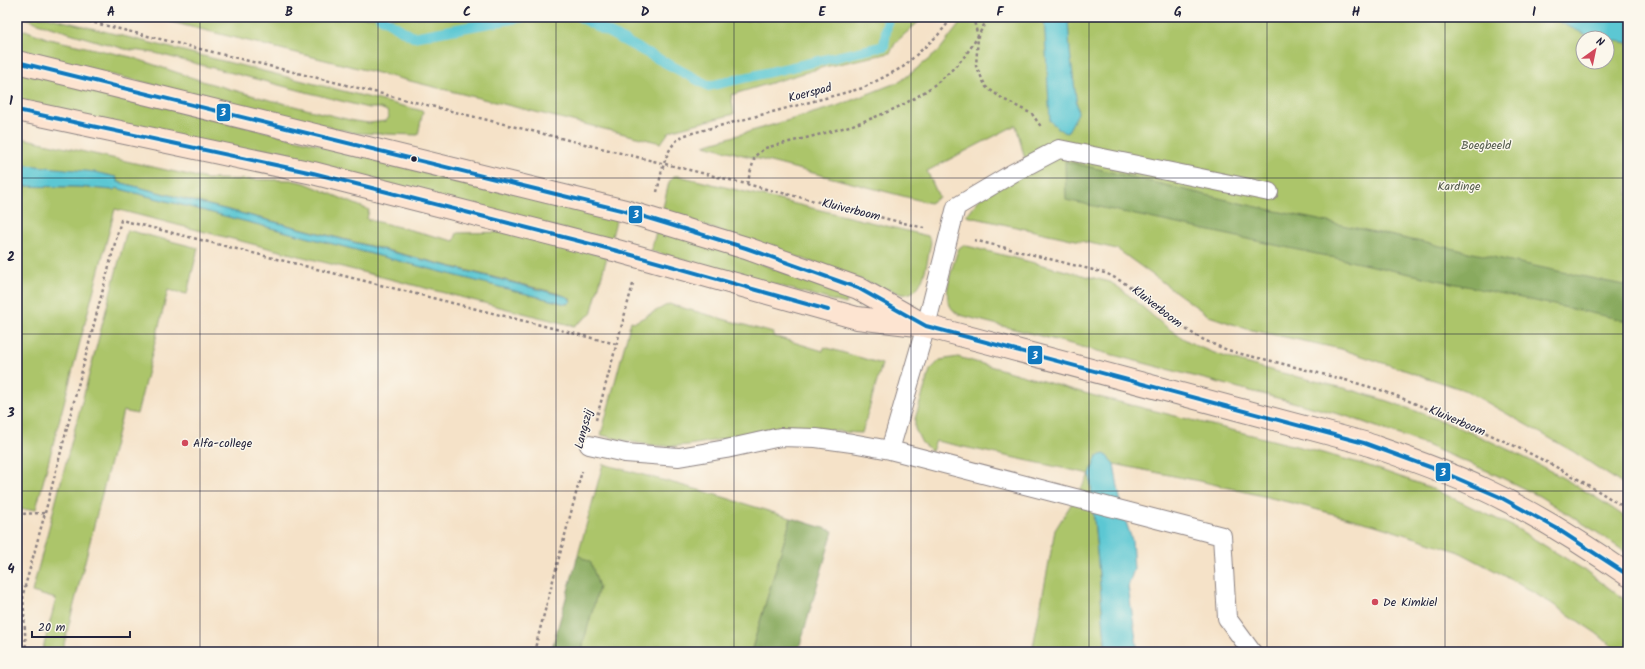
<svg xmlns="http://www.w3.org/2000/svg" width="1645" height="669" font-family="Kalam,sans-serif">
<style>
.green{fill:#acc56a;stroke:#677452;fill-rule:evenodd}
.forest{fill:#89aa5e;stroke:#56664c}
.water{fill:#5bc7d3;stroke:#3e7487}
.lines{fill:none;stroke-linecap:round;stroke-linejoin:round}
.stream{stroke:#5bc7d3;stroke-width:10}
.lane-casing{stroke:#8c8282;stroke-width:20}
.secondary-casing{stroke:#8c8282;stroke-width:24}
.path{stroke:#8c8282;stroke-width:2.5;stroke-dasharray:3 3;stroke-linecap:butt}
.lane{stroke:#fff;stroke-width:18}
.secondary{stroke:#fde4d1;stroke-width:22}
.bus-1-casing{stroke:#fbf7ec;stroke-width:7}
.bus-1{stroke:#1078be;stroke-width:4}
.grid{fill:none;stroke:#22223b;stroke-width:1;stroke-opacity:0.55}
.bus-dot{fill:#22223b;stroke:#fbf7ec;stroke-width:1.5}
.poi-dot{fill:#d1495b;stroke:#fbf7ec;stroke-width:1.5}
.labels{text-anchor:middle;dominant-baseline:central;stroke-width:3;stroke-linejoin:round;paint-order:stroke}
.street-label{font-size:12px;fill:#22223b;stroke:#fbf7ec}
.park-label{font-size:12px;fill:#525b4b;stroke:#fbf7ec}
.poi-label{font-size:12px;fill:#22223b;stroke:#fbf7ec;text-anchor:start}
.line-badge{stroke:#fbf7ec;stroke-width:1.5}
.badge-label{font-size:11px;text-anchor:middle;font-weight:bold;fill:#fff}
.neatline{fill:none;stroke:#22223b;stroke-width:1.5}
.grid-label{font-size:13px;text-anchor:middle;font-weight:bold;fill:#22223b}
</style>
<rect width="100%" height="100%" fill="#fbf7ec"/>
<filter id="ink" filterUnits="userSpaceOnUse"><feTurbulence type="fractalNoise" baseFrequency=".025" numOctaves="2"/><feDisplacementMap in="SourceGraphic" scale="8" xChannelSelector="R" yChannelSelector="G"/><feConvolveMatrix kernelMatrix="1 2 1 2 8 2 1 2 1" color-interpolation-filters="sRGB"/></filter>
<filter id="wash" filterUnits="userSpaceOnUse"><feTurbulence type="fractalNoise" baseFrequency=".012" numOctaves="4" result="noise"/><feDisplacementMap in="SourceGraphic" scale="16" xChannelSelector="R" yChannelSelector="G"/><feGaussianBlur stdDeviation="0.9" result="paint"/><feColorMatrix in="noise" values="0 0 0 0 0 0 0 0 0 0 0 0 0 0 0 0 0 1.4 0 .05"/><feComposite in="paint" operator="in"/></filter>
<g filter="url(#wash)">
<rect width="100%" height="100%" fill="#f5e2c8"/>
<path class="green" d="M22,17H47L423,111L418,135L355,133L17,52V32L25,30L49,39L131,57L205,82L262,98L354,121L369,123L386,121L389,117L387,111L380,108H368L155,53L125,49L90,39L43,25Z
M151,17H714L725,21L806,17H924L896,42L890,53L824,67L731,95L734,114L676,129L669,132L661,143Z
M965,17H1628V488L1574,452L1467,391L1341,349L1247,329L1209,316L1117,249L966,216L981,197L1028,171L1016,125L927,171L939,197L930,203L704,145L837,106L901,81L938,52ZM1583,38H1607V62H1583Z
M17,71L617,217L611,240L17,101Z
M17,137L207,179L291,180L305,183L369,210L367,219L454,241L457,233L511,232L607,257L591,314L574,326L115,209L36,509L17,510V186L78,187L114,190L116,188L562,303L568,304L571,299L560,294L118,182L116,177L17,164Z
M674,176H679L928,236L931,242C927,259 925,298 901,294L784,252L662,212L669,182Z
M657,228L697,240L848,296L846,304L651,251Z
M127,230L198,248L187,294L168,290L137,414L123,411L62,652H42L56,599L32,592Z
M963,245L1110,282C1124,290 1134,300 1146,310C1164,326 1186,343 1209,351C1266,373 1329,381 1387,401C1471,429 1556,468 1628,519V554L1595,531L1539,496L1492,473L1419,442L1346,416L960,315C936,304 953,268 958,249Z
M669,304L773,333V336L823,351L824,347L882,364L862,433C839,433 816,426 792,427C757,428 723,441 688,445C658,449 630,442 601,435L631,321L635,322Z
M958,357L1095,396L1308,449L1366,465L1429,487L1516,528L1586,571L1628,602V652H1619L1596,633L1551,603L1505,576L1457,551L1375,525L1292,503L1204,482L1114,464L1104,454L1090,474L1106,652H1032L1055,530L1090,474L936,441L932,451L922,443L915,429V419L930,370L940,360Z
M603,464L710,493L791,518L751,652H583L578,555Z"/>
<path class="forest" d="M1065,161L1248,205L1628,286V321L1066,200Z
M791,518L833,531L798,652H751Z
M578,555L591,563L599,587L583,644V652H551Z"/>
<path class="water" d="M1044,17H1068L1070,52L1078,113L1067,133L1063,132L1050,121Z
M1555,17H1628V43L1589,36L1561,23Z
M17,164L94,172L116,177L118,182L568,297L571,301L568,304L562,303L116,188L114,190L78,187L17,186Z
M1105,454L1114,464L1122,510L1132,540L1134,569L1128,587L1138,652H1106L1090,474L1097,456Z"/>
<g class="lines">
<path class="stream" d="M380,17L413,37L523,17
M580,17L709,86L884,46L888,17"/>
</g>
</g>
<g filter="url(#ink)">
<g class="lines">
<defs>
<path id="lane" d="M589,445L625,453L679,457L726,449L780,437L816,438L852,443L890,450L1222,536L1227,618L1252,652
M890,450L926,326L956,207L1013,173L1059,149L1269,192"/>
<path id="secondary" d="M17,62L625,211L746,248L858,288L917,321
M17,110L313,173L614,250L857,318L926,326L1364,443C1404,457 1443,470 1481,488C1533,512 1581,542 1628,575"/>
</defs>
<use href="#lane" class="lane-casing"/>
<use href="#secondary" class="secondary-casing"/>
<path class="path" d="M71,17L924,228
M973,17L978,37L976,66L986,87L1003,99L1032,114L1042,128
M747,184L755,156L765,148C836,130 912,117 963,58C973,46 981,31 988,17
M657,192C662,172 665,144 685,135L863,88L903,67L938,35L953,17
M974,240L1105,273C1145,290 1172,327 1213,344C1230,352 1249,356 1268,360C1302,369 1336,377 1370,387C1389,392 1408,401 1426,408C1496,435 1565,468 1628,510
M596,420L633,284
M45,513L121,220L616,344
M17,514L45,513L23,594L26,652
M534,652L582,471"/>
<use href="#lane" class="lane"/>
<use href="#secondary" class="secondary"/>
<defs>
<path id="bus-1" d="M17,62L625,211L746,248L858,288L926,326L1364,443L1438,470L1500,497L1556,528L1628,575
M17,110L313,173L614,250L828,310"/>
</defs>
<use href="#bus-1" class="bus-1-casing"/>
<use href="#bus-1" class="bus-1"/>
</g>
</g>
<path class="grid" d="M200,17V652M378,17V652M556,17V652M734,17V652M911,17V652M1089,17V652M1267,17V652M1445,17V652M17,178H1628M17,334H1628M17,491H1628"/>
<circle class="bus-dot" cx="414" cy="159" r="3.5"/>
<g class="poi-dot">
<circle cx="185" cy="443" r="4"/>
<circle cx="1375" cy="602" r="4"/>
</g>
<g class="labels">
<g class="street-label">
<text transform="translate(810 93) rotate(-15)">Koerspad</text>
<text transform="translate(851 210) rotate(14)">Kluiverboom</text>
<text transform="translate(1157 307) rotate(38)">Kluiverboom</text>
<text transform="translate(1457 421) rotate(23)">Kluiverboom</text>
<text transform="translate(584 429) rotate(-75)">Langszij</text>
</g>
<g class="park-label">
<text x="1486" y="145">Boegbeeld</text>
<text x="1459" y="186">Kardinge</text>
</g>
<g class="poi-label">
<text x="193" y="443">Alfa-college</text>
<text x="1383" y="602">De Kimkiel</text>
</g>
</g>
<g class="line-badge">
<rect x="216" y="103" width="15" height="19" rx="4" fill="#1078be"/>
<rect x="628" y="205" width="15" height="19" rx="4" fill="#1078be"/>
<rect x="1027" y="345" width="16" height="20" rx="4" fill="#1078be"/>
<rect x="1435" y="462" width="16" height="20" rx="4" fill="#1078be"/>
</g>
<g class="badge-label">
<text x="223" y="116">3</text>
<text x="636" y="218">3</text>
<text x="1035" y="359">3</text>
<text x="1443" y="476">3</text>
</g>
<rect width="1645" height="669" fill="none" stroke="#fbf7ec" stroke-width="44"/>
<g transform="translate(1595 50) rotate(33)"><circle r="19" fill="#fbf7ec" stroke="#a4a2a5"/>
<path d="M0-3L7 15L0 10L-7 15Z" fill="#d1495b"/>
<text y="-6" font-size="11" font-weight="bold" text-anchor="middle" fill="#22223b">N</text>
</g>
<path d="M32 631v6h98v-6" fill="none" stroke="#22223b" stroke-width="2"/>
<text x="38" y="631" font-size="12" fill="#22223b" stroke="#fbf7ec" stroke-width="3" paint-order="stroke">20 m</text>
<rect x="22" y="22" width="1601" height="625" class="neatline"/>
<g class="grid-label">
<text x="111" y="16">A</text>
<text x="289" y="16">B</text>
<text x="467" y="16">C</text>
<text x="645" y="16">D</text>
<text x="822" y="16">E</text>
<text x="1000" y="16">F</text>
<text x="1178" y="16">G</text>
<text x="1356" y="16">H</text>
<text x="1534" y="16">I</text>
<text x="11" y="105">1</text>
<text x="11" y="261">2</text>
<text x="11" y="417">3</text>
<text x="11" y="573">4</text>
</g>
</svg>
